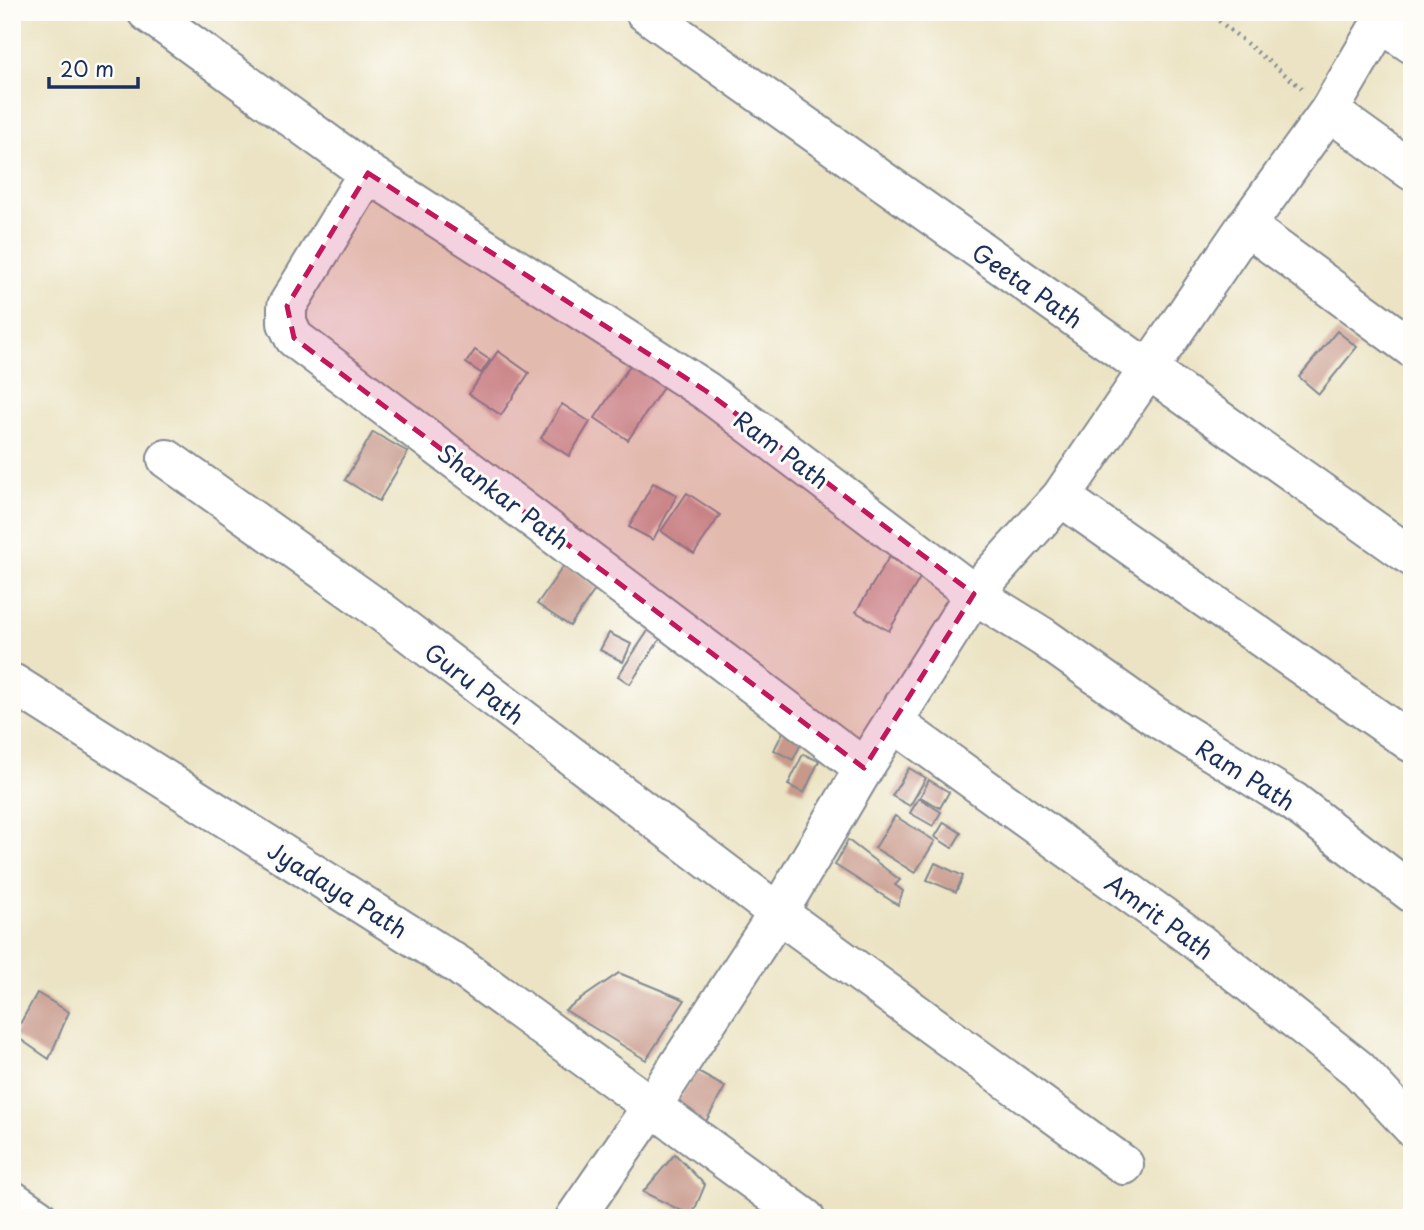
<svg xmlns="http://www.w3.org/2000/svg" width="1424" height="1230" font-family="'Playpen Sans',sans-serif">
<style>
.building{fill:#c8998b}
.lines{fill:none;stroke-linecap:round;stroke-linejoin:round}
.minor-casing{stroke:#838990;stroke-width:42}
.path{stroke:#838990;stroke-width:4.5;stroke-dasharray:2 5;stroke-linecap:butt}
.minor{stroke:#fff;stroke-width:38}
.marked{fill:#c2185b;fill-opacity:0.2;stroke:#c2185b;stroke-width:5;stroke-dasharray:14 9;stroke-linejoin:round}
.labels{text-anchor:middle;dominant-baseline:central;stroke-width:6;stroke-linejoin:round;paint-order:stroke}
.street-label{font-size:24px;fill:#1b2f5e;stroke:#fdfcf7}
</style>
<rect width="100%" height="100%" fill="#fdfcf7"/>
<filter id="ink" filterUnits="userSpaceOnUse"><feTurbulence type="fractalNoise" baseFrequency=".0143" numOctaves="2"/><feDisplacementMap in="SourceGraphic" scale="14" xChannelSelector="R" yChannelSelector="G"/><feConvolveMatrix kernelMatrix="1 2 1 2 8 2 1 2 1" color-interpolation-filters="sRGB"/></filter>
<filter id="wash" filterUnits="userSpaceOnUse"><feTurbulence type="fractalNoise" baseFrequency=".00686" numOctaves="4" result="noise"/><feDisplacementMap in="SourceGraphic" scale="28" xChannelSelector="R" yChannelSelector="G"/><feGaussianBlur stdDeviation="1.57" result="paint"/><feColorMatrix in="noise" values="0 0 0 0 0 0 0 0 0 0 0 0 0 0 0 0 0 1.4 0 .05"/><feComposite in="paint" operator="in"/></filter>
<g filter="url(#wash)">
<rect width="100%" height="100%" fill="#ebe3c3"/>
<g id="blocks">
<path class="building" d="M1337,331L1357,347L1319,394L1299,377Z
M475,350L490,360L481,373L466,363Z
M498,351L529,373L501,415L469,394Z
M631,364L664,386L628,440L595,418Z
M562,404L590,422L569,456L541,438Z
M373,432L408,452L379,501L345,480Z
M653,483L677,495L653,540L629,527Z
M687,493L720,515L694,554L661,531Z
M889,557L921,576L889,631L856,612Z
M565,564L597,587L570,626L537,604Z
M654,622L666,630L630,684L618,676Z
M609,633L631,644L623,662L600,650Z
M784,730L803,740L793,760L774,750Z
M803,754L819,761L804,793L788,785Z
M909,768L926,778L910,806L892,796Z
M929,780L949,792L940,808L920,797Z
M919,798L941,812L933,826L910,813Z
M895,816L935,841L915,873L875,848Z
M944,822L961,833L952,848L935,837Z
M848,840L900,880L895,885L903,891L898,905L835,865Z
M935,863L963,876L956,892L927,880Z
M619,973L685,1000L646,1060L565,1010Z
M37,993L69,1012L49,1059L14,1035Z
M696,1071L725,1087L699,1134L670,1115Z
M675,1154L705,1185L692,1216L643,1192Z"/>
</g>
</g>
<g filter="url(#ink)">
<use href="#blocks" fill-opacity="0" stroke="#838990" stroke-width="2"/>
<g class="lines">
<defs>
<path id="minor" d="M147,12L368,173L706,391L974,594L1043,637L1156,717L1294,802L1412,893
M645,12L1412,557
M1380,22L1412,44
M1329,111L1412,171
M368,173L287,306V323L294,338L864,768
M1246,226L1412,348
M167,459L378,609L778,913L1124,1165
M1061,497L1412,743
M14,684L458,965L805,1218
M894,723L1194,939L1358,1069L1412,1127
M12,1200L38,1218
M575,1218L652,1106L778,913L864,768L974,594L1061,497L1246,226L1329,111L1387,12"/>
</defs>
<use href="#minor" class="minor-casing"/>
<path class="path" d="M1208,12L1304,90"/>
<use href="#minor" class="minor"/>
</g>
</g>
<path class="marked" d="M368,173L706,391L974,594L864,768L294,338L287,306Z"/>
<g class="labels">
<g class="street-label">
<text transform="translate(1028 285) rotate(35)">Geeta Path</text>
<text transform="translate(782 449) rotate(37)">Ram Path</text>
<text transform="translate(504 496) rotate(37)">Shankar Path</text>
<text transform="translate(475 683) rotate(37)">Guru Path</text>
<text transform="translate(1246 774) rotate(32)">Ram Path</text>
<text transform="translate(338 889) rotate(32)">Jyadaya Path</text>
<text transform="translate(1160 916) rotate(36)">Amrit Path</text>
</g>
</g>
<rect width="1424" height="1230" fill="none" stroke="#fdfcf7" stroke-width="42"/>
<path d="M49 77v10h89v-10" fill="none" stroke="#1b2f5e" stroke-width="3.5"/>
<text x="60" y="77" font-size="21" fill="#1b2f5e" stroke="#fdfcf7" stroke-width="5" paint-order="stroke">20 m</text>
</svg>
